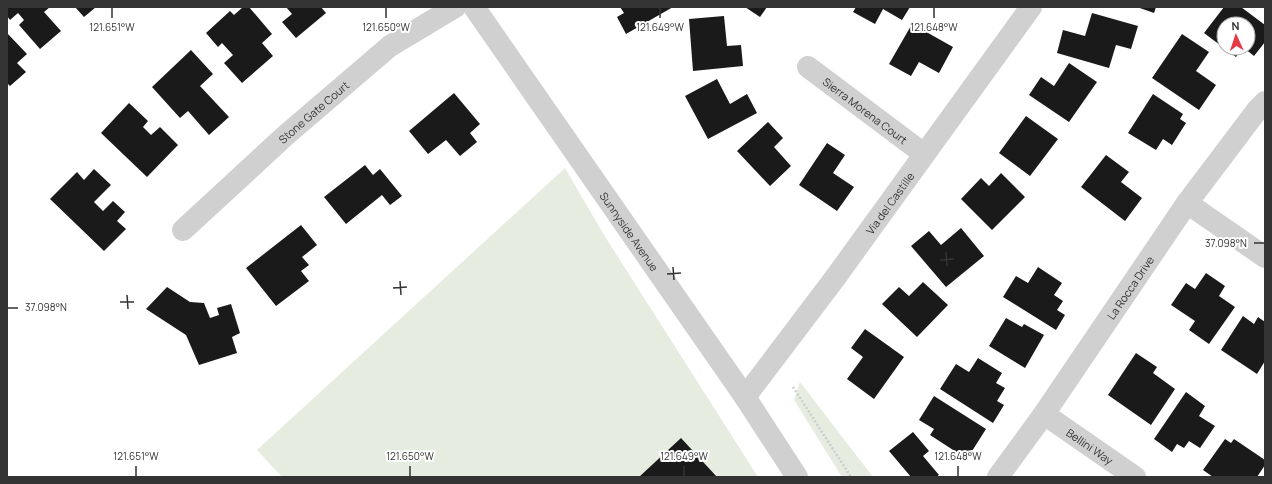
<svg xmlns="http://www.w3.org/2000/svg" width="1272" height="484" font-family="Manrope,sans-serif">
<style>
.green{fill:#e6ecdf}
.building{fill:#1a1a1a}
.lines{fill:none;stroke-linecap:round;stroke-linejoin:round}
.path{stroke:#cdcdcd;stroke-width:2.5;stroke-dasharray:2 2;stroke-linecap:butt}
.minor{stroke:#d0d0d0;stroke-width:22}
.tertiary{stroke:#d0d0d0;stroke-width:22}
.ticks{fill:none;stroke:#333;stroke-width:1.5}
.labels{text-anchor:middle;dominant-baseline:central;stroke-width:4;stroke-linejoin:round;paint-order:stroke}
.street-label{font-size:11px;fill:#333;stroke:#fff}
.ticks-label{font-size:10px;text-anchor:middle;fill:#333;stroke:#fff;stroke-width:4;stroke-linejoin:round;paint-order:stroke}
</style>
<rect width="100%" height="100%" fill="#fff"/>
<path class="green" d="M565,168L604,235L758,477H282L257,450Z
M800,382L873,477H842L794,400Z"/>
<path class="building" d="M7,7H50L44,12L61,31L40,49L19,25L24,20L18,13L10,20L7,16Z
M75,7H96L84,17Z
M243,7H249L272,34L262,43L273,56L242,83L224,63L233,55L222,43L218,47L206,33L230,11L234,15Z
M286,7H321L326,13L296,38L282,22L292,14Z
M620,7H673L626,34L617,17L624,13Z
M745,7H767L760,17Z
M856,7H910L902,20L883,9L875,24L853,12Z
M1137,7H1156L1154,13Z
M1224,7H1241L1265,25V42L1254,56L1244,48H1248V24H1224V48H1242L1236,57L1204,33Z
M1092,13L1138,26L1131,49L1116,45L1109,68L1057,53L1063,30L1085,36Z
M724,16L727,46L741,45L743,66L693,71L689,19Z
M912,24L953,47L939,73L919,62L911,76L889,64Z
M7,33L27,54L17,63L26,72L10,86L7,83Z
M1182,34L1209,52L1196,71L1216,85L1199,110L1152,78Z
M191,50L213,74L200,86L229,117L209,135L188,111L180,118L152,87Z
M1069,63L1097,82L1069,122L1029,95L1041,77L1054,86Z
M717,79L730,104L747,94L757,113L708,139L685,96Z
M454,93L480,124L470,133L477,142L460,156L446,140L428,154L409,131Z
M1153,94L1183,114L1180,119L1186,123L1172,145L1163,139L1156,150L1128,133Z
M129,103L148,121L143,127L151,135L160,127L178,145L147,177L101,133Z
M1026,116L1058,139L1030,176L999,153Z
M768,122L783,138L774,147L791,166L770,186L737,151Z
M827,143L845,155L833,173L854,187L837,211L799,185Z
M1106,155L1129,172L1121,182L1142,198L1125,221L1081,187Z
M365,165L373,175L380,169L402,196L390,205L382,195L346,224L324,197Z
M94,169L111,185L94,202L103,211L113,201L125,212L117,221L126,229L104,251L50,199L77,172L84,180Z
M1001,173L1025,197L992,230L961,199L981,178L989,186Z
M301,225L317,245L302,257L309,265L301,271L309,281L276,306L246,268Z
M961,228L984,256L946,287L911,246L929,231L941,245Z
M1038,267L1062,283L1054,295L1063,301L1057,310L1065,315L1056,330L1003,297L1016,276L1028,283Z
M1206,273L1225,286L1219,296L1235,307L1209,344L1189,330L1195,321L1171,305L1186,283L1195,289Z
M923,282L948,305L917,337L882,304L899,287L909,296Z
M167,287L190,302L204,303L210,318L219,315L217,308L231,304L240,333L232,337L237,353L199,365L186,335L146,309Z
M1243,316L1254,324L1258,317L1265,322V361L1257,374L1221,350Z
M1006,318L1022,327L1024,324L1044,335L1025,368L989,346Z
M865,329L904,357L874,399L847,379L863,357L851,348Z
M1136,353L1157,367L1153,373L1175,389L1151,425L1108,395Z
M978,358L1002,373L996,383L1005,388L997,401L1004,405L993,423L940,389L956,364L969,372Z
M1186,392L1205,406L1199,416L1215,426L1200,448L1189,441L1184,448L1177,444L1172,452L1154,439Z
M934,396L986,429L967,459L930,435L934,429L919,420Z
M913,432L929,451L923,456L939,475L936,477H911L889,451Z
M681,438L717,477H639Z
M1225,439L1231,443L1234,439L1265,460V465L1257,477H1213L1203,470Z"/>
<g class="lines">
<path class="path" d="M793,387L851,477"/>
<g class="minor">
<path id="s1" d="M808,67L924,154"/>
<path d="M1187,203L1265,257"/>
<path id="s2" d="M183,230L286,135L390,46L455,7"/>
<path id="s3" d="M745,397L835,278L1031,7"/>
<path id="s4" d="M1044,414L1135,477"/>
<path id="s5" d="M998,477L1044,414L1187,203L1258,109L1265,102"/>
</g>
<path class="tertiary" id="s6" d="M474,7L745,397L797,477"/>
</g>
<path class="ticks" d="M112,8V18M386,8V18M660,8V18M934,8V18M1254,243H1264M946,252L947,266M940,260L954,259M673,267L674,280M667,274L681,273M400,281L401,295M393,288L407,287M127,295L128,309M120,302H134M8,308H18M136,466V476M410,466V476M684,466V476M958,466V476"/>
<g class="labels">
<g class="street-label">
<text stroke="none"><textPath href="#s1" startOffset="72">Sierra Morena Court</textPath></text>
<text stroke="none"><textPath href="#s2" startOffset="176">Stone Gate Court</textPath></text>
<text stroke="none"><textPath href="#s3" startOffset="242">Via del Castille</textPath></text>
<text stroke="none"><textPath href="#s6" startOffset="273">Sunnyside Avenue</textPath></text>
<text stroke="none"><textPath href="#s5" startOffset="231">La Rocca Drive</textPath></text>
<text stroke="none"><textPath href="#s4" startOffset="56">Bellini Way</textPath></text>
</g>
</g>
<g class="ticks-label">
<text x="112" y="31">121.651°W</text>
<text x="386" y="31">121.650°W</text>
<text x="660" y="31">121.649°W</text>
<text x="934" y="31">121.648°W</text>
<text x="1226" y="247">37.098°N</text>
<text x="46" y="311">37.098°N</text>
<text x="136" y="460">121.651°W</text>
<text x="410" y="460">121.650°W</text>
<text x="684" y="460">121.649°W</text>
<text x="958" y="460">121.648°W</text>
</g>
<rect width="1272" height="484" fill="none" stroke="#333333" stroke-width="16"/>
<g transform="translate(1236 36) rotate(357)"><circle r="19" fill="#ffffff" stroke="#adadad"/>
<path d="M0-3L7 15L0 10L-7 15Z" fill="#e63946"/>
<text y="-6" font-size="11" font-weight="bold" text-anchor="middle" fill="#333333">N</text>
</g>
</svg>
